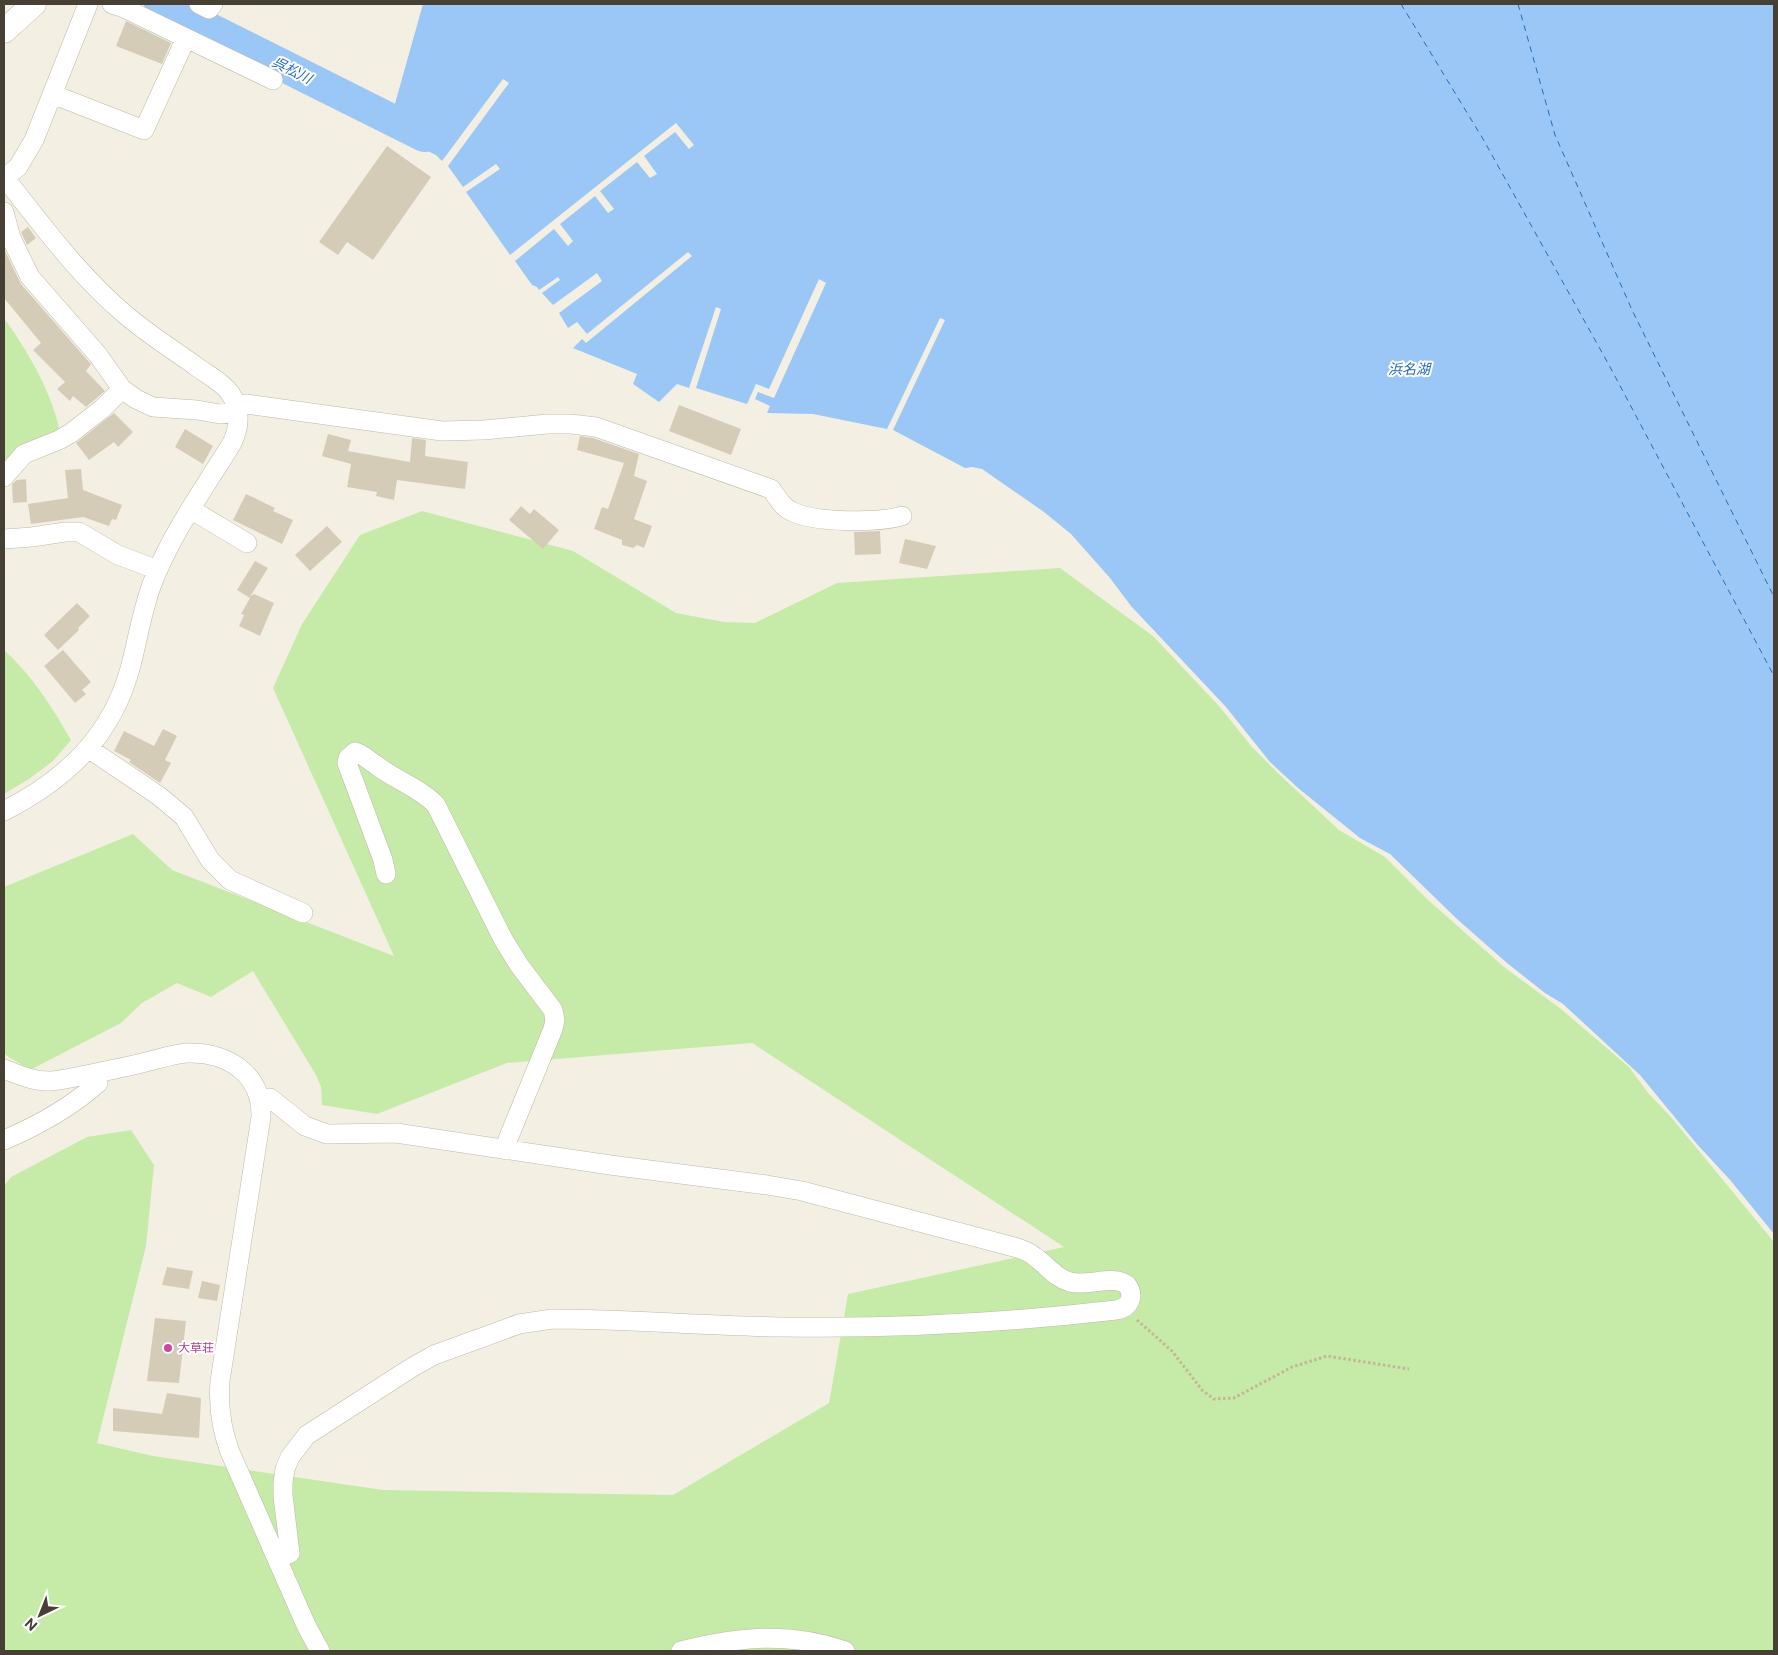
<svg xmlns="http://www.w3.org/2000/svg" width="1778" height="1655" font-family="'Public Sans','Noto Sans JP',sans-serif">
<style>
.green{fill:#c6eba8}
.water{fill:#9ac7f5}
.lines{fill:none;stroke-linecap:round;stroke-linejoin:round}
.river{stroke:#9ac7f5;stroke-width:32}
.ferry{stroke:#266cb7;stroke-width:1;stroke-dasharray:6 5;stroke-linecap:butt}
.building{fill:#d5ccb8}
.minor-casing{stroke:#bfb8a5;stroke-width:20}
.tertiary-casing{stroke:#bfb8a5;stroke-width:25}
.path{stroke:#c2b695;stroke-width:3;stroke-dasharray:2.5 2.5;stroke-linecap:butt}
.minor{stroke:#fff;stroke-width:19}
.tertiary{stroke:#fff;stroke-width:24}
.hotel-dot{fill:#d1479c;stroke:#fff;stroke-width:2}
.labels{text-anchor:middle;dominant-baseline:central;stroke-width:4;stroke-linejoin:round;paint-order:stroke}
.hotel-label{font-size:12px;fill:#b23c85;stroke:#fff;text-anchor:start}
.water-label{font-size:14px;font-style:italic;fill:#266cb7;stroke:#fff}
</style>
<rect width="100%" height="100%" fill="#f3f0e3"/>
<path class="green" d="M4,319C9,324 13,331 17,337C36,366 53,399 60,432L53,443L4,460Z
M422,511L573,551L676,613L724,622L755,623L837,583L1060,568L1153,636L1219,706L1252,747L1281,776L1339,830L1385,857L1427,899L1504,967L1561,1009L1629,1067L1649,1094L1671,1117L1774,1242V1651H4V1186L11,1177L87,1137L131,1130L154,1165L146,1246L97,1443L153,1456L383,1490L673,1495L829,1403L848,1294L1064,1247L752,1043L507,1063L377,1114L322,1105L321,1087L316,1075L253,971L211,997L177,983L142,1003L121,1023L30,1070L4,1054V887L133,834L172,870L394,956L273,688L302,624L360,535Z
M4,650C32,675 52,707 71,740L53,761L29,779L4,794Z"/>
<path class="water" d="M423,4H1774V1234L1731,1181L1696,1143L1640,1075L1563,1004L1545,993L1507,963L1457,919L1390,854L1360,838L1298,788L1270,762L1226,707L1131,606L1110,578L1071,534L1044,512L982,469L972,467L965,468L893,430L945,320L940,318L887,429L813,414L767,413L770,406L755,399L758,392L774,398L826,283L819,279L769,389L756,384L747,404L696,388L721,309L716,307L689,388L677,384L659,402L633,384L637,374L573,348L582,339L586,343L692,256L688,252L587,334L577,322L568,328L559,313L602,281L597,273L553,305L542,293L560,280L558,277L539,290L537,287L532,285L515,261L554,229L568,246L573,241L560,224L595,196L608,213L614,209L600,191L637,162L650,178L657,174L644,156L675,132L689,149L694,145L676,123L510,255L466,192L500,169L496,164L463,187L448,166L509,83L503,79L442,161L436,155L387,132Z"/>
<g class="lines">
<path class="river" d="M160,4L424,136L428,130"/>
<path class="ferry" d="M1401,4L1483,139L1609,365L1774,676
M1518,4L1555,135L1632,310L1774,597"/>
</g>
<path class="building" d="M126,21L171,43L162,64L116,46Z
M387,146L431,177L373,260L347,242L338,255L319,242Z
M28,227L36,238L27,245L21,232Z
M4,249L21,284L89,362L91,364L86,371L105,391L86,407L73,396L70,401L57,389L65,382L33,350L41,343L4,298Z
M679,405L741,429L731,455L669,431Z
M114,413L133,432L118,447L114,442L89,460L76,443Z
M185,429L213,446L203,464L175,447Z
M328,434L351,440L348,451L410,462L412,438L426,440L425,456L468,462L465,489L397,480L394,500L376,496L377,492L347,487L351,464L322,456Z
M580,436L593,438L639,454L634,476L647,481L634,519L652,526L644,548L637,545L633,548L622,545V540L594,529L602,507L608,509L624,463L577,450Z
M81,469L83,490L122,505L116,520L112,519L109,526L83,517L31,524L28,504L68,498L65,470Z
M26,479L27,502L13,503L12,484L17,480Z
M246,494L275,508L273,511L293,520L282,544L233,520Z
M521,506L530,514L534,509L559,530L543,549L509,520Z
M327,526L342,542L310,571L295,555Z
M880,531L881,554L855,555L854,532Z
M905,539L936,546L927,569L899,563Z
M255,561L268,568L250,597L254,594L274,603L260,636L239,626L244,615L241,614L250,598L237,590Z
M77,603L90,616L78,628L79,630L58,650L44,635Z
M63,650L91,682L82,690L86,694L75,703L44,666Z
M163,729L177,736L165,760L171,763L160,783L129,762L131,760L114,751L124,731L154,746Z
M167,1267L193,1271L189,1289L162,1285Z
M202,1281L220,1285L217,1301L198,1298Z
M155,1318L186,1321L179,1383L147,1381Z
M167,1393L201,1398L199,1438L113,1431V1408L162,1414Z"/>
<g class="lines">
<defs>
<path id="minor" d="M112,4L124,8L273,80
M199,4L209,9L213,4
M52,94L144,130L186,38
M4,177C43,226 79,276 127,316C149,335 174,350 197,367C208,375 222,382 230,393C241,409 240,426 232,443C204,489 171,534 152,584C142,611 138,638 131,665C113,735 67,779 4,811
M4,178L18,167L34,140L88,4
M4,212L11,238L30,277L98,355L122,389L136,399L153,407L197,410L220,414L238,412
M236,407L246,404L442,431L484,430L547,424H571L596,427L771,489C777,497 782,507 791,511C814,523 878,523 902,516
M4,477L24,454L59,440L71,433L102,409L122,389
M192,510L247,543
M4,539L32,537L65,532H79L118,555L158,570
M88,748L159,796L184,817L210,860L230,880L303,913
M386,874L383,860L347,763L348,758L355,752C363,754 369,761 376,765C395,780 420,788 436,805L503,939L519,965L553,1010L555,1020L553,1029L508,1139L506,1150
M4,1069C19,1075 35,1082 52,1081C63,1080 75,1077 86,1075C106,1071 126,1067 146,1062C159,1059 173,1054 187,1053C228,1052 262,1074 261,1117L220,1381C218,1406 221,1428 230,1452L306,1625L320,1651
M259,1099L270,1098L305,1126L327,1134L396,1133L610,1165L767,1185L802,1191L1014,1247C1021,1249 1029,1252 1035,1257C1047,1265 1055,1278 1070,1282C1088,1287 1112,1274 1127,1285C1135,1296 1130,1308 1116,1310C1004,1323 893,1329 780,1327C704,1326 628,1319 552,1319L519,1324L434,1355L411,1368L307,1435L290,1457L285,1469L283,1483V1496L290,1553L277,1559
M4,1140C37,1126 71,1107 98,1083L96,1073
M681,1651C736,1637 790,1631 845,1651"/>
<path id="tertiary" d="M4,31L34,4"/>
</defs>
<use href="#minor" class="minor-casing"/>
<use href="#tertiary" class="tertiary-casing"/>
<path class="path" d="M1137,1320L1172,1351L1202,1390L1214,1399L1234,1398L1292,1367L1327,1356L1409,1369"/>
<use href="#minor" class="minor"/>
<use href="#tertiary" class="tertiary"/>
</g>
<circle class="hotel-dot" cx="168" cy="1348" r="5"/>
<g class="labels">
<g class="hotel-label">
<text x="178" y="1348">大草荘</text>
</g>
<g class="water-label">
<text transform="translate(292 70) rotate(27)">呉松川</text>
<text x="1409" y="369">浜名湖</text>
</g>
</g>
<rect width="1778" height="1655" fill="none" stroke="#454033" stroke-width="10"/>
<g transform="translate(40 1615) rotate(223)" stroke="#ffffff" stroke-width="4" paint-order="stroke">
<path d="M0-4L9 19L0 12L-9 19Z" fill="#454033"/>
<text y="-8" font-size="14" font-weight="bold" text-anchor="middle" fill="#454033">N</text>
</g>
</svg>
